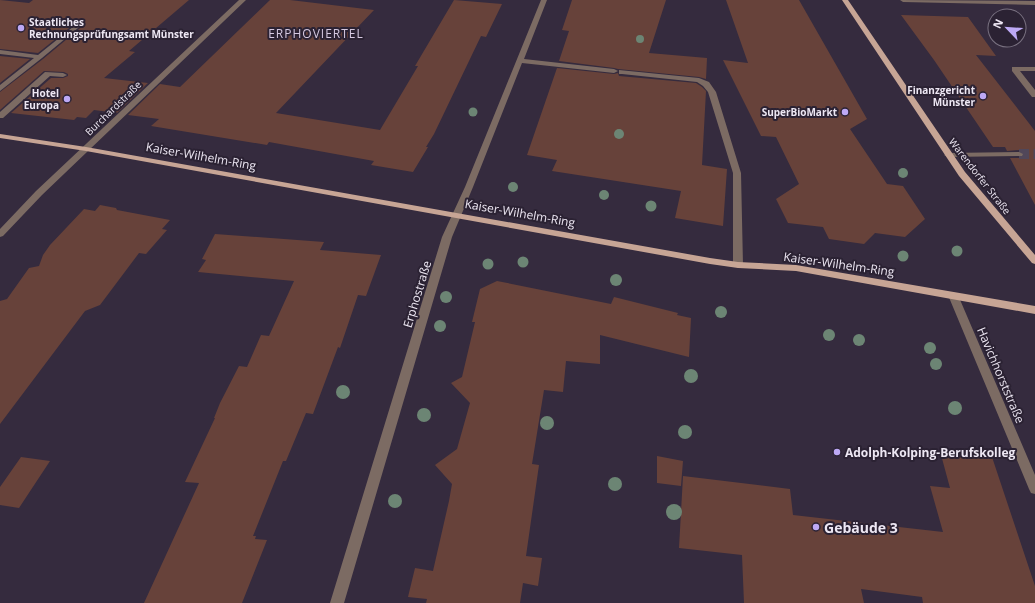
<svg xmlns="http://www.w3.org/2000/svg" width="1035" height="603" font-family="'Open Sans',sans-serif">
<style>
.building{fill:#67423a}
.lines{fill:none;stroke-linecap:round;stroke-linejoin:round}
.minor-tunnel{stroke:#514759;stroke-width:10;stroke-dasharray:10 4.5;stroke-linecap:butt}
.minor{fill:#7c6b63;fill-rule:evenodd}
.major{fill:#c7a595;fill-rule:evenodd}
.tree{fill:#6c8574}
.poi-dot{fill:#bda9f5;stroke:#2b2233;stroke-width:1.5}
.labels{text-anchor:middle;dominant-baseline:central;stroke-width:4;stroke-linejoin:round;paint-order:stroke}
.far-poi-label{font-size:10px;font-weight:bold;fill:#ede7f3;stroke:#2b2233;text-anchor:end}
.far-street-label{font-size:10px;fill:#ede7f3;stroke:#2b2233}
.far-quarter-label{font-size:12px;letter-spacing:1px;fill:#d5c8e0;stroke:#2b2233}
.street-label{font-size:12px;fill:#ede7f3;stroke:#2b2233}
.poi-label{font-size:12px;font-weight:bold;fill:#ede7f3;stroke:#2b2233;text-anchor:start}
.near-poi-label{font-size:14px;font-weight:bold;fill:#ede7f3;stroke:#2b2233;text-anchor:start}
</style>
<rect width="100%" height="100%" fill="#352b3e"/>
<path class="building" d="M0,0L29,3L33,0H189L129,51L135,52L104,78L148,83L117,113L94,110L86,118L77,117L74,120L11,113L51,78H63L68,76V74L64,72L44,71L0,110V92L43,59L85,24V22L78,21L38,53L0,49Z
M270,0H290L374,10L276,113L380,130L418,66H415L454,0L502,4L486,37L481,36L434,134L426,147H428L413,172L371,165L374,161L269,142L267,145L151,126L159,119L128,115L160,84L180,87Z
M572,0H666L649,53L707,58L706,79L699,77L618,69L614,68L559,61L569,31L562,30Z
M726,0H799L867,119L850,129L887,184L903,186L925,219L905,237L875,233L864,244L829,239L823,227L788,223L776,199L799,184L776,137L761,136L723,60L748,63Z
M901,15L968,17L996,56L976,55L1035,131V205L1010,158H1022L1024,154L1019,150L1007,151L1005,147H993L934,60Z
M0,56L30,59L0,83Z
M557,68L614,74L618,73L619,76L696,83L702,87L706,91L702,165L727,169L723,226L675,218L681,191L552,171L557,160L527,155Z
M100,205L116,208L117,210L170,220L162,229L167,230L146,254L139,253L100,305L85,311L0,424V301L7,299L29,268L39,266L43,255L50,245L84,209L95,211Z
M215,234L324,242L320,250L381,255L366,296L358,295L340,348L338,347L313,414L306,413L286,461H283L253,536H256L255,539L267,540L242,603H144L199,483L185,482L215,418H214L220,403L239,366L247,367L261,335L269,336L294,281L198,272L206,260L202,259Z
M497,281L611,304L614,297L678,313L677,315L691,318L689,357L600,335V364L566,361L563,392L544,390L532,464L539,465L526,556L542,558L538,586L523,583L520,603H426L427,599L408,597L415,568L433,571L449,501L452,484L435,465L457,449L470,403L451,383L462,377L475,322H472L480,289Z
M940,451L992,457L1035,586V603H923L922,597L861,589L864,603H744L742,555L679,548L683,476L790,489L793,515L943,532L930,486L950,488Z
M657,456L683,461L681,486L657,483Z
M21,457L50,461L19,508L0,505V487Z"/>
<g class="lines">
<path class="minor-tunnel" d="M1019,154H1035"/>
<path class="minor" d="M239,0H246L42,195L3,236L0,237V229L36,191Z
M541,0H547L524,59L614,69L618,71L614,73L522,63L473,187L452,237L344,603H330L442,237L465,187Z
M900,0L1035,1V5L903,2Z
M79,22L84,23L42,58L0,91V85L34,58L0,54V50L38,55Z
M1012,67H1035V71H1020L1035,90V97H1032L1012,71Z
M619,70L699,78L709,82L716,92L741,173L743,265L741,267L738,268L733,265V173L708,92L703,86L697,82L622,74H619Z
M45,72L63,73L67,75L63,77L50,76L3,118H0V112Z
M1019,152L1023,154L1022,156L948,157L944,155L948,153Z
M953,292L958,295L1035,475V494L1031,493L1029,489L948,295Z"/>
<path class="major" d="M842,0H848L965,172L1035,255V264L1032,263L959,176Z
M0,134L86,147L710,258L738,262L796,265L1035,306V314L796,271L738,268L710,264L86,151L0,138Z"/>
</g>
<g class="tree">
<circle cx="640" cy="39" r="4"/>
<circle cx="473" cy="112" r="4.5"/>
<circle cx="619" cy="134" r="5"/>
<circle cx="903" cy="173" r="5"/>
<circle cx="513" cy="187" r="5"/>
<circle cx="604" cy="195" r="5"/>
<circle cx="651" cy="206" r="5.5"/>
<circle cx="957" cy="251" r="5.5"/>
<circle cx="903" cy="256" r="5.5"/>
<circle cx="523" cy="262" r="5.5"/>
<circle cx="488" cy="264" r="5.5"/>
<circle cx="616" cy="280" r="6"/>
<circle cx="446" cy="297" r="6"/>
<circle cx="721" cy="312" r="6"/>
<circle cx="440" cy="326" r="6"/>
<circle cx="829" cy="335" r="6"/>
<circle cx="859" cy="340" r="6"/>
<circle cx="930" cy="348" r="6"/>
<circle cx="936" cy="364" r="6"/>
<circle cx="691" cy="376" r="7"/>
<circle cx="343" cy="392" r="7"/>
<circle cx="955" cy="408" r="7"/>
<circle cx="424" cy="415" r="7"/>
<circle cx="547" cy="423" r="7"/>
<circle cx="685" cy="432" r="7"/>
<circle cx="615" cy="484" r="7"/>
<circle cx="395" cy="501" r="7"/>
<circle cx="674" cy="512" r="8"/>
</g>
<g class="poi-dot">
<circle cx="21" cy="28" r="4"/>
<circle cx="983" cy="96" r="4"/>
<circle cx="67" cy="99" r="4"/>
<circle cx="845" cy="112" r="4"/>
<circle cx="837" cy="452" r="4"/>
<circle cx="816" cy="527" r="4"/>
</g>
<g class="labels">
<g class="far-poi-label">
<text x="29" y="22" text-anchor="start">Staatliches<tspan x="29" dy="12">Rechnungsprüfungsamt Münster</tspan></text>
<text x="975" y="90">Finanzgericht<tspan x="975" dy="12">Münster</tspan></text>
<text x="59" y="93">Hotel<tspan x="59" dy="12">Europa</tspan></text>
<text x="837" y="112">SuperBioMarkt</text>
</g>
<g class="far-street-label">
<text transform="translate(113 108) rotate(-44)">Burchardstraße</text>
<text transform="translate(980 176) rotate(52)">Warendorfer Straße</text>
</g>
<g class="far-quarter-label">
<text x="316" y="33">ERPHOVIERTEL</text>
</g>
<g class="street-label">
<text transform="translate(201 156) rotate(10)">Kaiser-Wilhelm-Ring</text>
<text transform="translate(520 213) rotate(10)">Kaiser-Wilhelm-Ring</text>
<text transform="translate(839 264) rotate(8)">Kaiser-Wilhelm-Ring</text>
<text transform="translate(417 294) rotate(-73)">Erphostraße</text>
<text transform="translate(1001 375) rotate(67)">Havichhorststraße</text>
</g>
<g class="poi-label">
<text x="845" y="452">Adolph-Kolping-Berufskolleg</text>
</g>
<g class="near-poi-label">
<text x="824" y="527">Gebäude 3</text>
</g>
</g>
<g transform="translate(1007 28) rotate(295)"><circle r="19" fill="#2b2233" stroke="#797180"/>
<path d="M0-3L7 15L0 10L-7 15Z" fill="#bda9f5"/>
<text y="-6" font-size="11" font-weight="bold" text-anchor="middle" fill="#ede7f3">N</text>
</g>
</svg>
